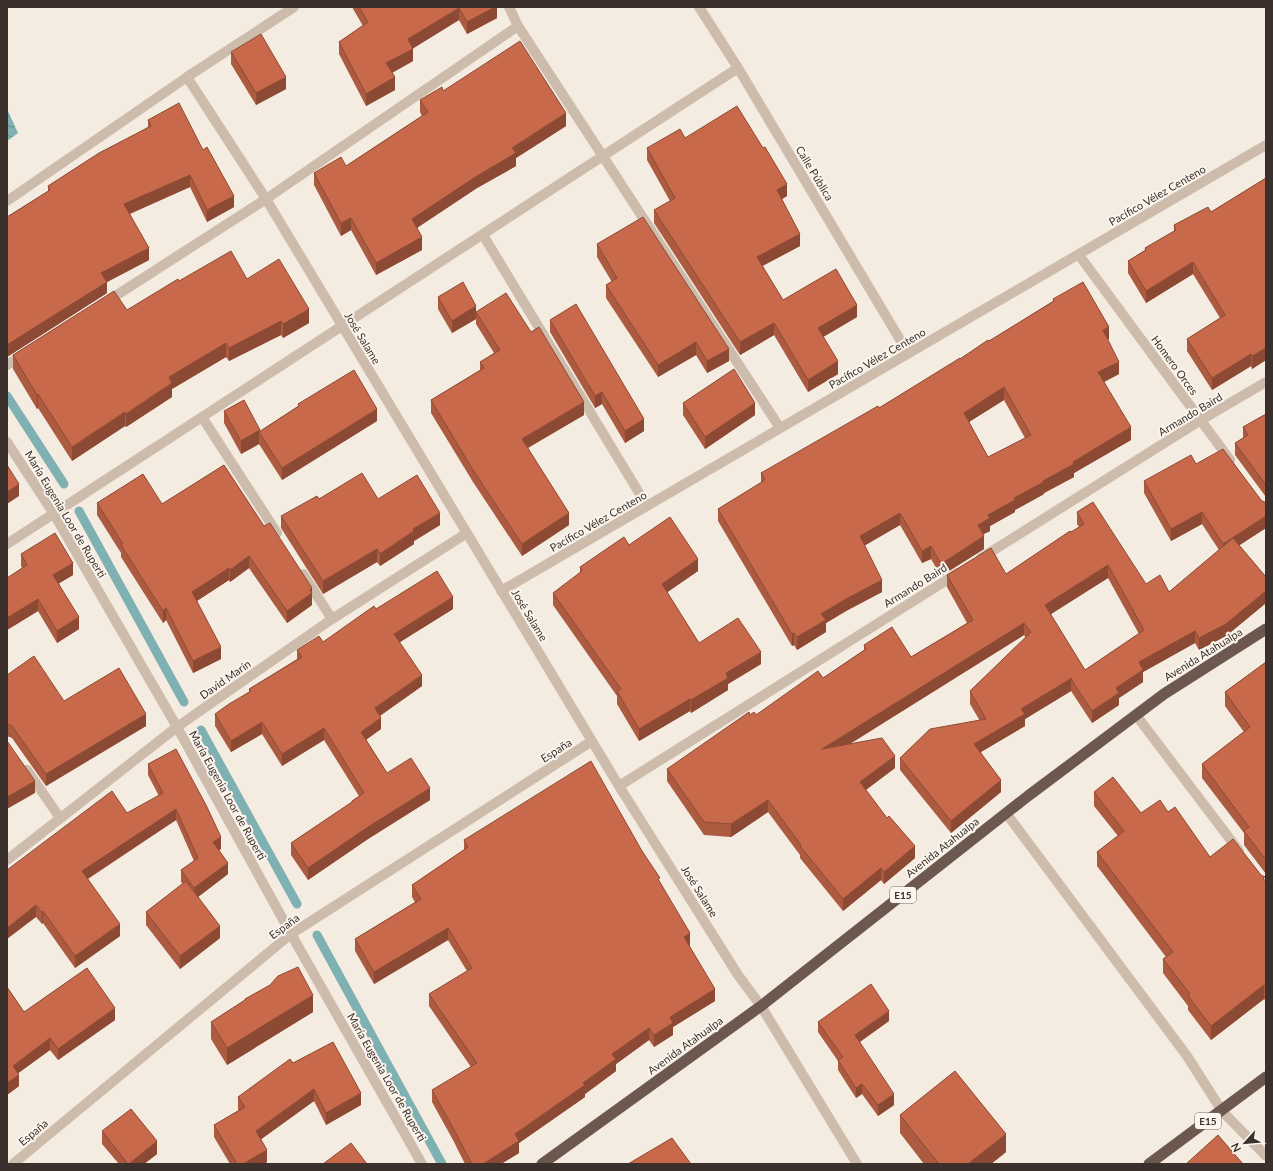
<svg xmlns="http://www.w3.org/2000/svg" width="1273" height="1171" font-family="Lato,sans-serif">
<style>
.water{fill:url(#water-waves)}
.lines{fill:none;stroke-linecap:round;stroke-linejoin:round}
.stream{stroke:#7fb0b2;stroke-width:9}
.service{stroke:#cdbbac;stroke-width:10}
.minor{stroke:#cdbbac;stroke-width:10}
.trunk{stroke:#6c584f;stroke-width:11}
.wall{fill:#ac5a40;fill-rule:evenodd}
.shaded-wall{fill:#8c4a34}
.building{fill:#c8694b;stroke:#8c4a34;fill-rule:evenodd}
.labels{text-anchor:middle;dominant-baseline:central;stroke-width:4;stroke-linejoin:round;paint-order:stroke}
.shield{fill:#fbf5ee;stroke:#756b66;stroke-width:1}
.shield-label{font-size:10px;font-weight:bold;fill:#3b302b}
.street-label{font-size:11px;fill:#3b302b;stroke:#fbf5ee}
</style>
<defs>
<pattern id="water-waves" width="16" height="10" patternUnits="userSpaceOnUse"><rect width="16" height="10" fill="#7fb0b2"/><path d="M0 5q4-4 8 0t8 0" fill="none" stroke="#699091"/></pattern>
</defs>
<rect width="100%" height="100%" fill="#f4ebe1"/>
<path class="water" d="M7,109L18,133L7,141Z"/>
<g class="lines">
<path class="stream" d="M7,396L64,484
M79,511L184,702
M201,730L297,904
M317,935L442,1164"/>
<path class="service" d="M1136,715L1239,851"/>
<path class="minor" d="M509,7L518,26L780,428
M699,7L738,68L908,353
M187,77L266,199L619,786L738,975L761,1006L857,1164
M7,201L187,77L294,7
M483,235L647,506
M1079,255L1230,460
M106,302L266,199L518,26
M7,365L24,354
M202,417L277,533
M7,442L54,514L177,727L291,934L422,1164
M7,544L738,68
M981,558L1201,420L1266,382
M303,574L332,619
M501,591L1266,145
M27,770L60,818
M619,786L958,573
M1006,813L1187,1056L1222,1111L1266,1156
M7,860L177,727L332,619L467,533
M13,1164L291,934L592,741"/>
<path class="trunk" d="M542,1164L761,1006L1028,796L1164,694L1266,629
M1149,1164L1266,1077"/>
</g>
<path class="wall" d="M352,7H497V18L467,34L459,20L413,48V61L392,73L395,90L366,106L339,54V42L363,26Z
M231,52L286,89L256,105L231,64Z
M443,91L566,126L516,158V166L477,188L417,228L422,250L376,275L351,230L341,236L314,185V173L346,166L422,116L420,112V100Z
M148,120L203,150L234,207L207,222L190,187L130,214L149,260L107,282V293L7,357V217L48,191V186L148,127Z
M685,138L787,196L782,199L800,246L762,266L783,300L857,317L823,337L838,374L808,392L774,335L740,355L654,223V210L670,201L647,160V148Z
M1266,178V360L1252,369L1251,366L1212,390L1187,351V339L1220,318L1193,274L1146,303L1128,273V261L1145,250V248L1174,231V225L1211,212Z
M597,244L729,361L707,373L696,355L658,377L606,298V285L612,282L597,257Z
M247,279L309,323L283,338L281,335L229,361L226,357L172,389V397L126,427L125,426L72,461L38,408L37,409L13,369V355L127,310L179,281Z
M438,297L531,332L584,415L528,448L569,525L522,556L473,482L431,413V400L480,370V362L494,353L476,324V319L452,333L438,309Z
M1053,299L1109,339L1107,340L1119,374L1104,382L1131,440L1074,473V477L1044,493V494L1015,510V512L990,526V531L983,534L984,549L941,576L931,559L922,563L900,525L864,546L882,592L846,611L826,623V632L797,650L794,645L792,646L718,521V509L761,483V473L879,408L989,341L1053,301ZM1004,400L1025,438L988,457L969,422Z
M550,320L644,431L625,443L602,404L595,408L550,332Z
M683,403L755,415L705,449L683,415Z
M298,404L377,421L282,480L259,444L241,454L224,423V411L260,431L298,406Z
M1266,414V497L1235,455V443L1243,438V427Z
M1196,464L1266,528L1239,545L1266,577V603L1226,636L1199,650L1195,643L1143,672V682L1119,698V705L1092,723L1071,691L1025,719V726L981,752L1001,792L951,833L900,770V758L980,721L970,704V691L1026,638L1024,635L850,744L895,768L866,790L915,858L884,884L881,880L843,911L800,858V855L768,812L731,837L704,835L667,781V769L750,715H756L823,678L864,650V645L911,657L967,623L947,587V575L1006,574L1079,527L1077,524V512L1146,584L1169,592L1219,550L1202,524L1171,541L1144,493V481ZM1108,578L1139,634L1085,670L1050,614Z
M224,465L312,600V605L287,623L249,568L230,582L229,580L197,601L221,659L193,673L166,620L163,623L121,557V553L97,515V503L162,504Z
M378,499L440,525L414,541V544L380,566L377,562L323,594L281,528V516Z
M629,545L698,571L667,592L699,643L761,664L728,684V690L691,713L690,711L639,741L617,704V696L553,605V593L580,573V567Z
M21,554L73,575L59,583L79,629L57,643L38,611L7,630V578L22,568L21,566Z
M376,609H453L399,642L422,686L380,716L381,729L366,740L387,773L430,800L368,839L308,880L291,855V843L352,802V801L359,796L324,740L282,766L262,734L231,752L215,726V714L249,692V689L297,659V650L323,642Z
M1266,662V874L1244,845V833L1202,778V764L1244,732L1225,706V692Z
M7,675L64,701L146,726L46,786L12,738L7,736Z
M148,764L221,849L219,850L228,874L198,897L220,938L180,969L146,925V912L183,884L181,882V870L194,861L176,820L88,879L120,936L75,968L43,923L42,924L36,917L7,870L127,813L159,796L148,775Z
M1094,792L1141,813L1168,812L1210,857L1265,880L1266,882V1001L1264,999L1211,1040L1188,1010V1006L1163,973V959L1166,957L1097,866V852L1118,836L1094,806Z
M464,840L660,882L690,945L689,946L715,1001L673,1027V1035L654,1047L649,1040L616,1064V1071L585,1094V1097L519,1143V1153L501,1164H465L453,1140L432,1102V1090L471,1067L429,1006V994L467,971L448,940L374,984L355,951V939L415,902L412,897V885L464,850Z
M7,987L24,1012L115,1020L58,1060L50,1050L18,1073L19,1086L7,1095Z
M245,999L313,1012L227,1065L211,1039V1022L245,1000Z
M889,1021L860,1042L894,1105L878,1116L862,1094L856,1098L838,1070V1061L818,1032V1022Z
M293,1063L361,1105L326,1125L314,1101L261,1139L267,1162L264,1164H230L214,1137V1125L239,1110H238V1097Z
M900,1115L1006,1152L991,1164H924L900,1133Z
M102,1131L157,1154L144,1164H119L102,1144Z"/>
<path class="shaded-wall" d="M495,7H497V18L467,34V22Z
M459,8V20L409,51L413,49V61L386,76V63L408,39Z
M286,77V89L256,105V93Z
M395,77V90L366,106V94Z
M566,113V126L516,158V166L477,188L412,231V219L512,148Z
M190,175V187L124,216V204Z
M787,184V196L777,202V190Z
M234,196V207L207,222V210Z
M351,218V230L341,236V223Z
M800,234V246L757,269V257Z
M422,237V250L376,275V263Z
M149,248V260L107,282V293L7,357V345L101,273Z
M1193,262V274L1146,303V291Z
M857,305V317L818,340V328Z
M476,306V319L452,333V321Z
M309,309V323L283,338V324Z
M281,321V335L229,361V348Z
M774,323V335L740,355V342Z
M1109,327V339L1103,342V330Z
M696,342V355L658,377V365Z
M226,343V357L172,389V397L126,427V414L169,377Z
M1266,348V360L1252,369V356Z
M729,349V361L707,373V361Z
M1251,354V366L1212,390V378Z
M838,361V374L808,392V380Z
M1119,362V374L1098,385V372Z
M1004,387V400L964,425V413Z
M602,392V404L595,408V396Z
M38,394V408L37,409V395Z
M584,402V415L522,451V439Z
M755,403V415L705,449V437Z
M377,409V421L282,480V468Z
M125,412V426L72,461V447Z
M644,419V431L625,443V431Z
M1131,427V440L1074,473V477L1044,493V494L1015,510V512L990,526V531L978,537V525L988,515L1073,462Z
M260,430L259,432V444L241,454V441Z
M19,484V496L7,504V492Z
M1202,512V524L1171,541V529Z
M440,513V525L414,541V544L380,566V554L413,529Z
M569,513V525L522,556V544Z
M900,513V525L860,548V536Z
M1266,516V528L1223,556V544Z
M984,536V549L941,576V564Z
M931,546V559L922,563V551Z
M377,549V562L323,594V581Z
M249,556V568L230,582V570Z
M698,559V571L662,596V584Z
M73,563V575L53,587V575Z
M1108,565V578L1045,618V605Z
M229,568V580L192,604V592Z
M882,580V592L846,611L826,623V632L797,650V637L821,614L846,599Z
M312,588V605L287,623V611L310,590Z
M1266,591V603L1226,636L1199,650V638Z
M453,597V609L394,646V634Z
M38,599V611L7,630V618Z
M166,608V620L163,623V611Z
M79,617V629L57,643V631Z
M1024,623V635L822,761V749Z
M1195,631V643L1143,672V682L1119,698V705L1092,723V711L1116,688L1139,662Z
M794,633V645L792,646V634Z
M221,647V659L193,673V661Z
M761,652V664L728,684V690L691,713V700L726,673Z
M422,675V686L375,719V708Z
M1071,679V691L1025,719V726L974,756V744L1021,709Z
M690,699V711L639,741V729Z
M146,714V726L46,786V774Z
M381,718V729L361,743V732Z
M262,722V734L231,752V741Z
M324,728V740L282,766V754Z
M895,756V768L860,794V782Z
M1001,780V792L951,833V821Z
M35,781V793L7,809V797Z
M430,788V800L368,839L308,880V868L368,827Z
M768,800V812L731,837V824Z
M176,809V820L82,882V871Z
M221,837V849L213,853V842Z
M915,846V858L884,884V872Z
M228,863V874L194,900V888Z
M881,868V880L843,911V899Z
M36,905V917L7,939V928Z
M43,911V923L42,924V913Z
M120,924V936L75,968V956Z
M220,926V938L180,969V956Z
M448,928V940L374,984V972Z
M690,933V945L684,949V937Z
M1264,985V999L1211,1040V1026Z
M715,989V1001L673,1027V1035L654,1047V1035L670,1017Z
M313,995V1012L227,1065V1048Z
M115,1008V1020L58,1060V1049Z
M889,1011V1021L855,1045V1035Z
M649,1028V1040L616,1064V1071L585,1094V1097L519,1143V1153L501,1164H483L515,1134L583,1083L612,1054Z
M50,1038V1050L13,1077V1066Z
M19,1075V1086L7,1095V1083Z
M862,1084V1094L856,1098V1088Z
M314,1089V1101L256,1143V1131Z
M361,1093V1105L326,1125V1113Z
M894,1094V1105L878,1116V1105Z
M1006,1134V1152L991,1164H968Z
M157,1141V1154L144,1164H129Z
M267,1150V1162L264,1164H243Z"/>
<path class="building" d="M359,7H495L467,22L459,8L408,39L413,49L386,63L395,77L366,94L339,42L368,22Z
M261,34L286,77L256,93L231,52Z
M520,41L566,113L512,148L516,153L477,176L412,219L422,237L376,263L351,218L341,223L314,173L341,157L346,166L428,112L420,100L442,87L443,91Z
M179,103L203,150L207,147L234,196L207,210L190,175L124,204L149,248L101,273L107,282L7,345V217L50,190L48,186L99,153L151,126L148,120Z
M737,106L763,148L765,147L787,184L777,190L800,234L757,257L783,300L836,269L857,305L818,328L838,361L808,380L774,323L740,342L654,210L675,198L647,148L680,129L685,138Z
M1266,178V348L1252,356L1251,354L1212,378L1187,339L1225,315L1193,262L1146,291L1128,261L1146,250L1145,248L1176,230L1174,225L1208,207L1211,212Z
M643,217L729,349L707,361L696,342L658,365L606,285L617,278L597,244Z
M231,251L247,279L279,259L309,309L283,324L281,321L229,348L226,343L169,377L172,383L126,414L125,412L72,447L38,394L37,395L13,355L114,291L127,310L178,279L179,281Z
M463,282L476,306L452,321L438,297Z
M1083,282L1109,327L1103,330L1119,362L1098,372L1131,427L1073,462L1074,464L1043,481L1044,482L1014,498L1015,500L988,515L990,518L978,525L984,536L941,564L931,546L922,551L900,513L860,536L882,580L846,599L821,614L826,620L797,637L794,633L792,634L718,509L765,480L761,473L878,406L879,408L960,358V359L988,340L989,341L1054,301L1053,299ZM1004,387L1031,435L988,457L964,413Z
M506,293L531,332L539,327L584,402L522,439L569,513L522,544L473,470L431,400L484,368L480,362L500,350L476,312Z
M576,304L644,419L625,431L602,392L595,396L550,320Z
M734,369L755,403L705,437L683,403Z
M354,370L377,409L282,468L259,432L299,406L298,404Z
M244,400L260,430L241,441L224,411Z
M1266,414V485L1235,443L1248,435L1243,427Z
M1223,449L1261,500L1264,502H1266V516L1223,544L1202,512L1171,529L1144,481L1191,455L1196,464Z
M7,465L19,484L7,492Z
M224,465L264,526L270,523L312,588L310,590L312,593L287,611L249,556L230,570L229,568L192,592L221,647L193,661L166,608L163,611L121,545L123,544L97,503L143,474L162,504Z
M362,473L378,499L417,475L440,513L413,529L414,531L380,554L377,549L323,581L281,516L317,496L319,499Z
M1093,502L1146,584L1160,575L1169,592L1233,538L1266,577V591L1226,624L1199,638L1195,631L1139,662L1143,670L1116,688L1119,693L1092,711L1071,679L1072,678L1021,709L1025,714L974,744L1001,780L951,821L900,758L930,729L986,719L970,691L1031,632L1024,623L822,749L882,738L895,756L860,782L887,818L889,816L915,846L884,872L881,868L843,899L800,846L801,845L768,800L731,824L704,822L667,769L749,712L750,715L754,712L756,715L818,671L823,678L866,649L864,645L892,627L911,657L973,620L947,575L991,548L1006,574L1070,531L1071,532L1084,524L1077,512ZM1108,565L1144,630L1085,670L1045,605Z
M670,517L698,559L662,584L699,643L738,618L761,652L726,673L728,678L691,700L690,699L639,729L617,691L621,689L553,593L582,571L580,567L624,537L629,545Z
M55,533L73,563L53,575L79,617L57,631L38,599L7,618V578L27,565L21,554Z
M437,571L453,597L394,634L422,675L375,708L381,718L361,732L387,773L411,758L430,788L368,827L308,868L291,843L352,802V801L364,793L324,728L282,754L262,722L231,741L215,714L229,704L251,691L249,689L302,657L297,650L319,636L323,642L374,606L376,609Z
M34,656L64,701L119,668L146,714L46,774L12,726L7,724V675Z
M1266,662V860L1244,831L1249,827L1202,764L1250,727L1225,692Z
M7,741L35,781L7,797Z
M176,749L206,805L221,837L213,842L228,863L194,888L181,870L198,858L176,809L82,871L120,924L75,956L43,911L42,913L36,905L7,928V870L112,791L127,813L163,793L148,764Z
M591,761L642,851L660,878L658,879L690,933L684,937L715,989L670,1017L673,1023L654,1035L649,1028L612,1054L616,1059L583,1083L585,1085L515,1134L519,1141L483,1164H472L453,1128L432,1090L477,1063L429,994L472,968L448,928L374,972L355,939L421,899L412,885L468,847L464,840Z
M1113,777L1141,813L1160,800L1168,812L1175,807L1210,857L1233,839L1261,875L1265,877L1263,878L1266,882V987L1264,985L1211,1026L1188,996L1190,994L1163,959L1173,952L1097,852L1124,831L1094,792Z
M186,881L220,926L180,956L146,912Z
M298,967L313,995L227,1048L211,1022L245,1000V999L270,985L278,976Z
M87,968L115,1008L58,1049L50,1038L13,1066L19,1075L7,1083V987L24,1012Z
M871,984L889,1011L855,1035L894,1094L878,1105L862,1084L856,1088L838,1060L843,1057L818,1022Z
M333,1042L361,1093L326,1113L314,1089L256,1131L267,1150L243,1164H237L214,1125L245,1107L238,1097L290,1059L293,1063Z
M955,1071L1006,1134L968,1164H939L900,1115Z
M131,1109L157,1141L129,1164H128L102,1131Z
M1218,1135L1243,1164H1186Z
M672,1138L691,1164H628Z
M351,1143L367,1164H323Z"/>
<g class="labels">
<g class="shield">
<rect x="890" y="887" width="26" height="16" rx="3"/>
<rect x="1195" y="1113" width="26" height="16" rx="3"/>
</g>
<g class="shield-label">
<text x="903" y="895">E15</text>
<text x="1208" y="1121">E15</text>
</g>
<g class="street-label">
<text transform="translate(815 173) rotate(59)">Calle Pública</text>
<text transform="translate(1157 195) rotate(-30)">Pacífico Vélez Centeno</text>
<text transform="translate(363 338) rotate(59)">José Salame</text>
<text transform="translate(877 358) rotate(-30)">Pacífico Vélez Centeno</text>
<text transform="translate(1175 365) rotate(54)">Homero Orces</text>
<text transform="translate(1190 414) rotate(-31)">Armando Baird</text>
<text transform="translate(66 514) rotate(59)">María Eugenia Loor de Ruperti</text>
<text transform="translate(598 521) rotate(-30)">Pacífico Vélez Centeno</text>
<text transform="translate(915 585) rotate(-32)">Armando Baird</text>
<text transform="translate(530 615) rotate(59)">José Salame</text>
<text transform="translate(1203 654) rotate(-32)">Avenida Atahualpa</text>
<text transform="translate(225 679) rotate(-35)">David Marín</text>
<text transform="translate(556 750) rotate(-33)">España</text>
<text transform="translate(228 795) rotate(61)">María Eugenia Loor de Ruperti</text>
<text transform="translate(942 847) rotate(-38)">Avenida Atahualpa</text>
<text transform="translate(700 891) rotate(58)">José Salame</text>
<text transform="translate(284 926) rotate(-36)">España</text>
<text transform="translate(685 1045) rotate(-36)">Avenida Atahualpa</text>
<text transform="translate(387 1077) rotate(60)">María Eugenia Loor de Ruperti</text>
<text transform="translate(33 1132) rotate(-40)">España</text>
</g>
</g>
<rect width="1273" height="1171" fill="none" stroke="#3b302b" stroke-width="16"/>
<g transform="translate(1245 1143) rotate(243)" stroke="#fbf5ee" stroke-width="3" paint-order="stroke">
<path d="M0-3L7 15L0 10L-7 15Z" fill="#3b302b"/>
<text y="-6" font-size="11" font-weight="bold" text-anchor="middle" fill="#3b302b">N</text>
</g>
</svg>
